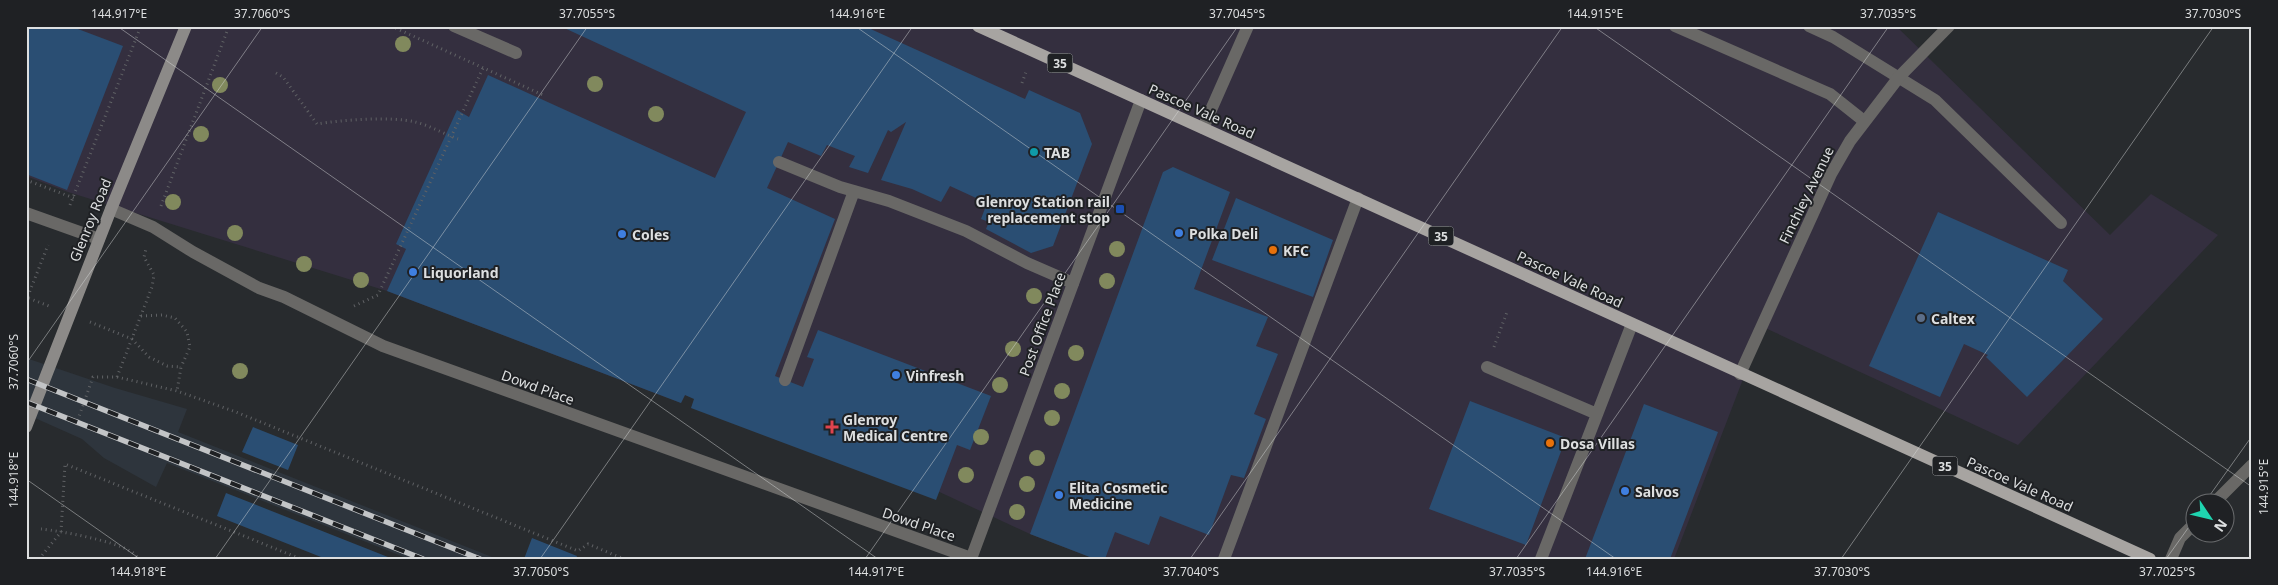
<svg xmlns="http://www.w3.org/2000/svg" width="2278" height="585" font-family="'Noto Sans',sans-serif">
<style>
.commercial{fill:#342f3f}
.built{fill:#2e353d}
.building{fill:#2a4e73}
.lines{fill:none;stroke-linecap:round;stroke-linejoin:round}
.path{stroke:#606265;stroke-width:3;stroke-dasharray:1 4;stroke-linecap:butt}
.service{stroke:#696866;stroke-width:12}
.minor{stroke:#696866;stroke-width:12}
.tertiary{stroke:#696866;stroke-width:12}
.secondary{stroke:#8c8a88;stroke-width:12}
.primary{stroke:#a7a4a1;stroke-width:12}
.rail-casing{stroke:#c2c4c6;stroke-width:5.5}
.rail{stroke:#1f2124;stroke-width:4;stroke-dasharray:11;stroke-linecap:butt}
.tree{fill:#81895d}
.ticks{fill:none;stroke:#dddfe0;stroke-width:1;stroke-opacity:0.45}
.culture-dot{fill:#0f9aa8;stroke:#1f2124;stroke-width:2}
.transit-dot{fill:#1a4fb4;stroke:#1f2124;stroke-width:2}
.shop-dot{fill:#3f7fe0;stroke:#1f2124;stroke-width:2}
.food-dot{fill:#e8710a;stroke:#1f2124;stroke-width:2}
.service-dot{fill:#5c6f8a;stroke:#1f2124;stroke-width:2}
.health-dot{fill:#e0444e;stroke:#1f2124;stroke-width:2}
.labels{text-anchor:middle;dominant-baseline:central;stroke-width:4;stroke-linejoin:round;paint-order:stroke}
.shield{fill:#1f2124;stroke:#a4a6a8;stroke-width:1}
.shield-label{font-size:12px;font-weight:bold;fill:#dddfe0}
.street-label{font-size:14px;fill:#dddfe0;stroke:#1f2124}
.poi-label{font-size:14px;font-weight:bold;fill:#dddfe0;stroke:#1f2124;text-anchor:start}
.neatline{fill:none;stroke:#dddfe0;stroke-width:2}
.ticks-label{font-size:12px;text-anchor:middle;fill:#dddfe0}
</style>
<rect width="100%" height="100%" fill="#282b2e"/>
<path class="commercial" d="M26,26H1896L2110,235L2151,194L2218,235L2018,445L1763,327L1674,559H1095L1030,534L933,489L685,395L681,403L387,291L68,192L26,176Z"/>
<path class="built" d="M26,358L115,388L187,409L178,432L497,559H409L167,463L156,487L104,458L82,439L26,414Z"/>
<path class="building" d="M26,26H70L123,46L67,190L26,174Z
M560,26H864L1025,99L1029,90L1080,113L1092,144L1053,246L1031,253L986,229L989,222L981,219L987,203L950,186L941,202L912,189L881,180L906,122L891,132L888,130L868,173L849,167L855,156L827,145L821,156L788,142L767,188L835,219L775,376L803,387L814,359L807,357L818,330L991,396L970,450L957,445L936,500L691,408L694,399L685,395L681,403L387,291L406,249L396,244L457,110L469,117L488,75L715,178L746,112Z
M1173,167L1230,192L1194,289L1268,317L1256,346L1278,354L1254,414L1266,419L1244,478L1231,475L1209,535L1160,516L1149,545L1115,532L1105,559H1095L1030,534L1163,172Z
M1236,198L1333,240L1313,297L1212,260Z
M1938,212L2068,270L2063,281L2103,319L2027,397L1986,357L1988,355L1964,344L1940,397L1869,366Z
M1470,401L1566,438L1526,545L1429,509Z
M1644,404L1718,432L1670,559H1585Z
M253,427L298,445L288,470L242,452Z
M226,493L393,559H326L217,516Z
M532,538L577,556L576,559H524Z"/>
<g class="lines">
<path class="path" d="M391,26L543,95
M276,73L283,77L317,124C341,120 392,116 415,122C429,125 444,134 458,139
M1022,83L1026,72
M26,180L74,198
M70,205L141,26
M161,206L229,26
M26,284L28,298L49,306
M26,301L48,245
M354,306L378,295L483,68
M141,316L162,315L175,318L187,332L190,347L181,367
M90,322L132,339L149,357L167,366L181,367L177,391
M1494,347L1507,312
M117,377L177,391L236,412L578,551L588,544L624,559
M76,425L93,377H117L152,287L154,275L144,257L146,249
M41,529C61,531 114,541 130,551C133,552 136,556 139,559
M39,559L61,532L65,464L301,559"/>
<path class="service" d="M1675,26L1830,94L1864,121
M1809,26L1833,37L1935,100L2061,223
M779,162L840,187L889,201L966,231L1027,263L1073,283
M111,209L153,227L193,252L259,288L284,297L383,346L971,558
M1487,367L1597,414
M785,380L854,191
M1224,559L1358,198
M1541,559L1632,324"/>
<path class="minor" d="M454,26L516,53
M26,213L99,239
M1740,374L1831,174L1850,141L1899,77L1949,26
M2215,502L2252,465
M971,559L1141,100
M2171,559L2180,538L2196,522"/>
<path class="tertiary" d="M1203,128L1248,26"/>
<path class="secondary" d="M26,427L111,209L186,26"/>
<path class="primary" d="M978,26L2150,559"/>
<defs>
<path id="rail" d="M26,379L480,559
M26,402L423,559"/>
</defs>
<use href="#rail" class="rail-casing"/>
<use href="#rail" class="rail"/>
</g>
<g class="tree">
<circle cx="403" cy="44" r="8"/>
<circle cx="595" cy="84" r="8"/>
<circle cx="220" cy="85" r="8"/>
<circle cx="656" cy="114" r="8"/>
<circle cx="201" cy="134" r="8"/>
<circle cx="173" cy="202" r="8"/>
<circle cx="235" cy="233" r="8"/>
<circle cx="1117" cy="249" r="8"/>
<circle cx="304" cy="264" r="8"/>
<circle cx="361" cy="280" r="8"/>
<circle cx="1107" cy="281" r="8"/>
<circle cx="1034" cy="296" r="8"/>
<circle cx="1013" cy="349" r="8"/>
<circle cx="1076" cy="353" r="8"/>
<circle cx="240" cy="371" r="8"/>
<circle cx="1000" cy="385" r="8"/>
<circle cx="1062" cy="391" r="8"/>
<circle cx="1052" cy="418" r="8"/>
<circle cx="981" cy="437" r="8"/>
<circle cx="1037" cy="458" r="8"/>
<circle cx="966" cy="475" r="8"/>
<circle cx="1027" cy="484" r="8"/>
<circle cx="1017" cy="512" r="8"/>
</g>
<path class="ticks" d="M117,26L878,559M855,26L1616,559M1593,26L2252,487M26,364L263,26M26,479L140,559M2205,502L2252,436M215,559L588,26M540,559L913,26M865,559L1238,26M1190,559L1563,26M1516,559L1889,26M1841,559L2214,26M2166,559L2196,517"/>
<circle class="culture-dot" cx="1034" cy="152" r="5"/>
<rect class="transit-dot" x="1115" y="204" width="10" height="10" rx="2.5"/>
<g class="shop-dot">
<circle cx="1179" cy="233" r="5"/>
<circle cx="622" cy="234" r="5"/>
<circle cx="413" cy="272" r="5"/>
<circle cx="896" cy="375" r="5"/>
<circle cx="1625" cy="491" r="5"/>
<circle cx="1059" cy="495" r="5"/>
</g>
<g class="food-dot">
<circle cx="1273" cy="250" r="5"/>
<circle cx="1550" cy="443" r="5"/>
</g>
<circle class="service-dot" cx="1921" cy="318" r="5"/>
<path class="health-dot" d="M829.5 419.5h5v5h5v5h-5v5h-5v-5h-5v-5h5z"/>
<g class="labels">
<g class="shield">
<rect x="1047.5" y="53.5" width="25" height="19" rx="4"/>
<rect x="1428.5" y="226.5" width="25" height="19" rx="4"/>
<rect x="1932.5" y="456.5" width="25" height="19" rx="4"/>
</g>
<g class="shield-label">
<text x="1060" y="63">35</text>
<text x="1441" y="236">35</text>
<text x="1945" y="466">35</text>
</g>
<g class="street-label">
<text transform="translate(1202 111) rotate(24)">Pascoe Vale Road</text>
<text transform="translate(1806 195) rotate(-64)">Finchley Avenue</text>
<text transform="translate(90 220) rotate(-68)">Glenroy Road</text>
<text transform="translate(1570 279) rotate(25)">Pascoe Vale Road</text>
<text transform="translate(1042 324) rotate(-70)">Post Office Place</text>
<text transform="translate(538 387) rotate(20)">Dowd Place</text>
<text transform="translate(2020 484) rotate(24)">Pascoe Vale Road</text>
<text transform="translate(919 524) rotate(19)">Dowd Place</text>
</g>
<g class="poi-label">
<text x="1044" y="152">TAB</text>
<text x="1110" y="201" text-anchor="end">Glenroy Station rail<tspan x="1110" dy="16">replacement stop</tspan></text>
<text x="1189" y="233">Polka Deli</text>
<text x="632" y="234">Coles</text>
<text x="1283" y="250">KFC</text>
<text x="423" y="272">Liquorland</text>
<text x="1931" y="318">Caltex</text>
<text x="906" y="375">Vinfresh</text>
<text x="843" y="419">Glenroy<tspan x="843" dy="16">Medical Centre</tspan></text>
<text x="1560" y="443">Dosa Villas</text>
<text x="1069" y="487">Elita Cosmetic<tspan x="1069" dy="16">Medicine</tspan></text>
<text x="1635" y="491">Salvos</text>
</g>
</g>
<rect width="2278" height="585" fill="none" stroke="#1f2124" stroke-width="55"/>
<g transform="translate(2210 518) rotate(125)"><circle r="24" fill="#1f2124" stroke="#6b6d6f"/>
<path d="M0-4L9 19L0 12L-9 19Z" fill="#1fd5b0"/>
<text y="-8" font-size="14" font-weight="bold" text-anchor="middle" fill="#dddfe0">N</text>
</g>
<rect x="28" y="28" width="2222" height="530" class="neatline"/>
<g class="ticks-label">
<text x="119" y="18">144.917°E</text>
<text x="262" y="18">37.7060°S</text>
<text x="587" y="18">37.7055°S</text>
<text x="857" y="18">144.916°E</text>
<text x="1237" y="18">37.7045°S</text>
<text x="1595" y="18">144.915°E</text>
<text x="1888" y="18">37.7035°S</text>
<text x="2213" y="18">37.7030°S</text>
<text transform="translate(14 362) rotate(-90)" y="4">37.7060°S</text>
<text transform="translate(14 480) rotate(-90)" y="4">144.918°E</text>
<text transform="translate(2264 487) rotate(-90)" y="4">144.915°E</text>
<text x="138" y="576">144.918°E</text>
<text x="541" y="576">37.7050°S</text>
<text x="876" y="576">144.917°E</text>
<text x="1191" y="576">37.7040°S</text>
<text x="1517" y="576">37.7035°S</text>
<text x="1614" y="576">144.916°E</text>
<text x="1842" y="576">37.7030°S</text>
<text x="2167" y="576">37.7025°S</text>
</g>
</svg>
